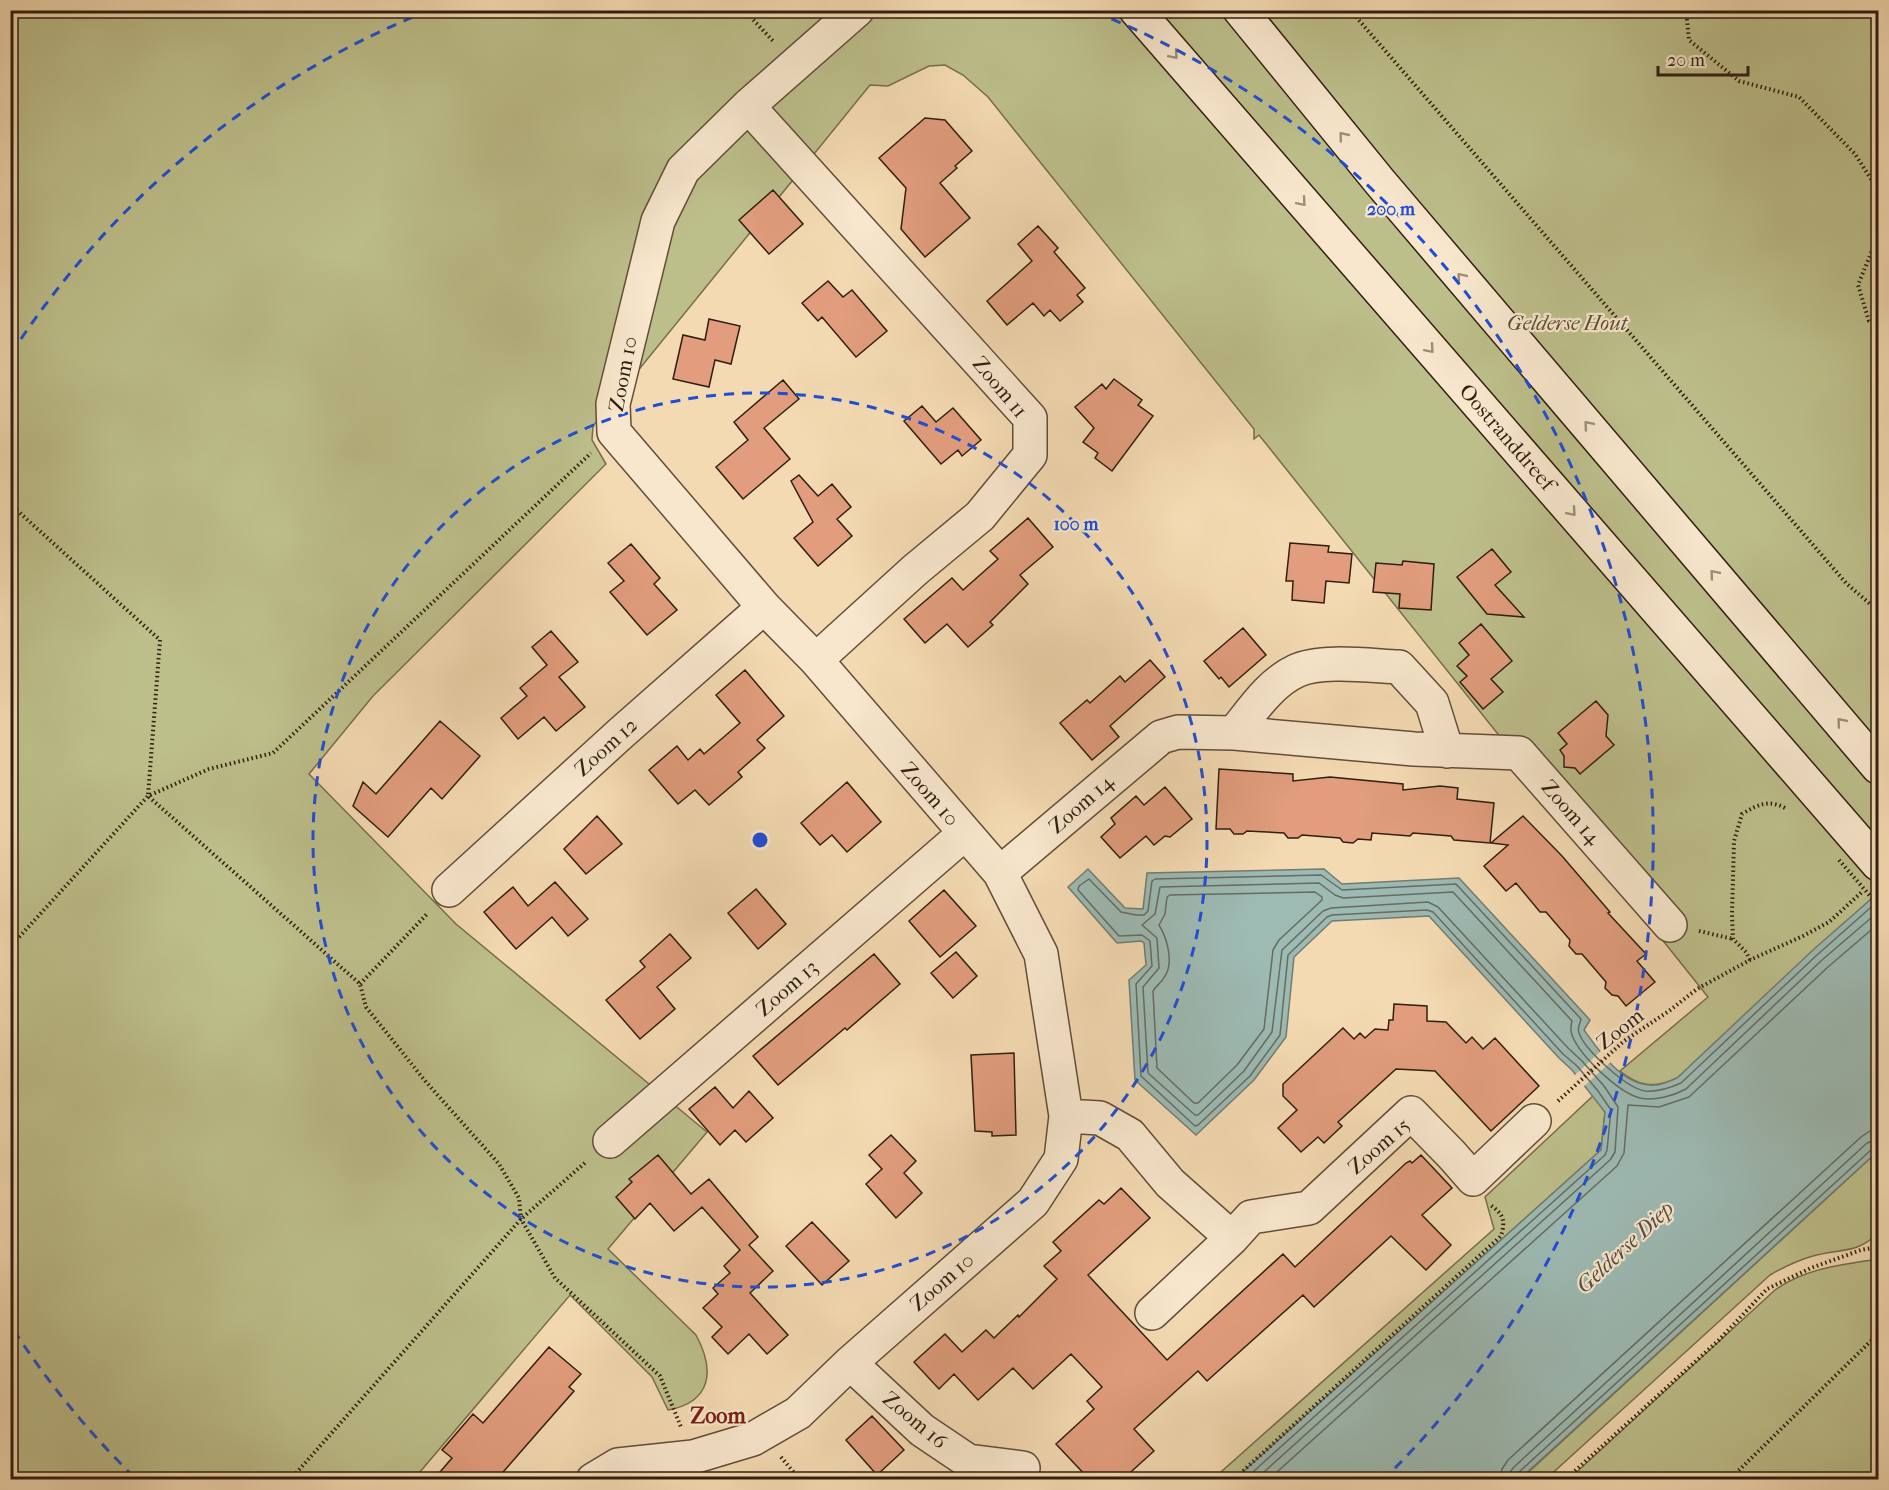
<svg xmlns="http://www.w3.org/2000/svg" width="1889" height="1490" font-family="'IM FELL French Canon',serif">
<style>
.green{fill:#bdbf8b;stroke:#766e4e;stroke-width:1.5}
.water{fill:#9dbab3;stroke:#717c72;stroke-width:1.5}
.pier{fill:#f4dab2}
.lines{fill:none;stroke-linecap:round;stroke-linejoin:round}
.shore{stroke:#666c62;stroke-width:1.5}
.building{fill:#e19d7d;stroke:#301e11;stroke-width:1.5}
.minor-casing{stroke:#614d39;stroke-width:36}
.secondary-casing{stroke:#301e11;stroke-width:36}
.path{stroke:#301e11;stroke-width:4;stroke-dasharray:1.5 3;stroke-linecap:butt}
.minor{stroke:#f8e7cd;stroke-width:33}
.secondary{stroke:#f8e7cd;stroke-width:33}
.path-bridge{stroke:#301e11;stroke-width:4;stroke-dasharray:1.5 3;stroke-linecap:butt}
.oneway{stroke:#9e8d78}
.ring{fill:none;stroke:#1d4ed8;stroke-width:3;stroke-dasharray:10 8}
.labels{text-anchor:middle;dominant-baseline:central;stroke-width:4.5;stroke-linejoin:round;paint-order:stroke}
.park-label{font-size:21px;font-style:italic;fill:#5a4e36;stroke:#f8e7cd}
.street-label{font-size:21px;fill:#301e11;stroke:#f8e7cd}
.water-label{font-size:22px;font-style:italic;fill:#514d42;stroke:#f8e7cd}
.neighbourhood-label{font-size:22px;font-weight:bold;fill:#7a1f14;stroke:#f8e7cd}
.centre{fill:#1d4ed8;stroke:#f8e7cd;stroke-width:3}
.ring-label{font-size:18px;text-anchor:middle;font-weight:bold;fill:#1d4ed8;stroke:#f8e7cd;stroke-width:4.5;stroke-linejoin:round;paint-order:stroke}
</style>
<rect width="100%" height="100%" fill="#f4dab2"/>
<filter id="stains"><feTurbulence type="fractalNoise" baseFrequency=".00333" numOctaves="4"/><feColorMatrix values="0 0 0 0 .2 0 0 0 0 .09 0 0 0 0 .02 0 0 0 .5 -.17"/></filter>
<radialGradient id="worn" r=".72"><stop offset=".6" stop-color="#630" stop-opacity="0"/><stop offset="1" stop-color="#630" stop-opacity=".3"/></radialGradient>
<path class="green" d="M10,11H1878V907C1830,947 1780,985 1732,1027C1719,1039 1688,1073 1675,1079C1653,1089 1637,1085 1620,1071L1708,997L1259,435L1254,439V429L988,97L963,75L945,65L929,66L888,86L870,85L593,426L592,440L606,464L373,696L309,774L456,924L707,1132L608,1249L696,1335C715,1370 712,1402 668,1410L652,1377L570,1295L414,1479H11Z
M1594,1095L1605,1112L1601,1150L1235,1479L1212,1480L1494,1229L1485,1197Z
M1878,1151V1233C1856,1255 1840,1248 1813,1256C1798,1260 1784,1267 1770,1275L1546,1479L1520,1480Z
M1878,1259V1476L1874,1479H1569L1775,1290C1806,1268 1841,1265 1878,1259Z"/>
<path class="water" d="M1088,869L1125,908L1143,909L1147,873L1324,869L1342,884L1459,878L1590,1020L1584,1030C1600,1052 1624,1088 1655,1085C1662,1085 1670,1081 1677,1078L1813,950L1878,893V1151L1520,1479H1235L1601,1150L1605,1112L1572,1070L1559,1058L1429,916L1332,921L1294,957L1286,1037L1254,1080L1196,1135L1135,1080L1129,980L1146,965L1144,943L1141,941L1117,943L1068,887Z"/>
<path class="pier" d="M1603,1049L1613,1060L1583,1087L1574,1076Z"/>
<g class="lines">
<path class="shore" d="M1315,892L1322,897V900L1279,940L1273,950L1264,1029L1237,1065L1198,1103H1194L1157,1068L1153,991C1156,986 1162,982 1165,976C1174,962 1167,938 1159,925L1165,914L1167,897L1170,895Z
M1244,1480L1605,1155L1607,1150L1611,1110L1598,1091L1577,1066L1563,1054L1433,912L1427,910L1332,915L1327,917L1288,955L1280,1035L1250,1076L1198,1125L1195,1126L1141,1076L1136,984L1152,966L1150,941L1142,935L1119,936L1078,890L1079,886L1089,879L1121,912L1136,915H1144L1148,911L1152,881L1155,879L1321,875L1342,890L1456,884L1581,1019C1580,1024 1577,1028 1579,1033C1585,1050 1626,1088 1645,1091C1657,1092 1670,1088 1681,1083L1817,955L1878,901
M1255,1480L1610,1160L1615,1152L1618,1107L1604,1086L1582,1061L1568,1048L1438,907L1428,902L1331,908L1323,911L1282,950L1272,1032L1244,1071L1198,1115H1195L1148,1073L1143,987L1159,968L1157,938L1142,925L1155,914L1160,887L1319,883L1335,895L1343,898L1453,892L1572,1021C1571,1025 1570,1030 1572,1035C1579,1055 1619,1093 1640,1098C1655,1101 1673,1096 1686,1089L1822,960L1878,912
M1268,1480L1617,1166L1624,1153L1628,1105L1659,1107L1689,1097L1828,967L1878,924
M1500,1480L1502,1469L1508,1460L1861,1137L1870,1131L1878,1130
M1509,1480L1510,1472L1514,1467L1867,1143L1878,1139
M1517,1480L1519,1472L1872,1149L1878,1147"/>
</g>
<path class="building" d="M925,118L945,120L972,151L955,166L957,168L940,183L970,218L925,257L901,229L906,188L879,158Z
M773,190L803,224L769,254L739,220Z
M1038,226L1058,248L1054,252L1085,288L1077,295L1083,302L1060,321L1050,310L1044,316L1033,303L1007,325L987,301L1032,261L1018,244Z
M828,281L843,297L852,290L887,331L856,357L822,317L818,321L802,303Z
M709,319L740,326L731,364L715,360L709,387L673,379L683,335L705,340Z
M1114,379L1142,400L1138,405L1153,416L1112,471L1095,458L1098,453L1083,442L1094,428L1075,407L1102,384L1106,389Z
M783,380L799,399L764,428L790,459L743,499L716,467L748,440L734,422Z
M922,406L936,422L953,408L981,440L962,456L958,450L941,464L904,421Z
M799,475L818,496L832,484L851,507L837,519L852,536L818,566L794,538L813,522L791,481Z
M1028,518L1053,547L1020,575L1028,584L990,622L993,625L968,647L947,624L925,643L904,619L952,578L963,590L998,559L990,551Z
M1290,543L1329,546L1328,552L1352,554L1349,583L1326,581L1324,603L1292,600L1293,581H1286Z
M631,544L660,578L654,584L677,610L647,635L610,592L624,581L608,563Z
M1492,549L1511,572L1495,585L1524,617L1487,614L1457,577Z
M1403,561L1434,564L1431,610L1399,608L1400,594L1373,592L1376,563L1402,565Z
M1481,624L1512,661L1491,679L1503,692L1483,709L1460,682L1467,676L1457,666L1469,655L1459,643Z
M1243,628L1266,655L1229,687L1221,677L1219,679L1204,661Z
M551,631L578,662L559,677L585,707L556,731L544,717L518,739L501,718L527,696L520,688L547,665L532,647Z
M1150,660L1165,677L1110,726L1119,737L1092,760L1060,723L1087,700L1090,703L1120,676L1125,682Z
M745,670L784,716L757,740L765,748L738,772L742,777L709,805L695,790L678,804L649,770L677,746L688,760L700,749L704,754L740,723L716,695Z
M1596,701L1608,715L1606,736L1614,745L1580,774L1575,768L1564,767V756L1560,750L1567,744L1558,733Z
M440,721L480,756L442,799L431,788L388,837L353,806L363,782L376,794Z
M1219,769L1293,774V781L1330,777L1403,784V790L1440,786L1458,788L1457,799L1494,803L1490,843L1454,840L1451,836L1413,833L1410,836L1372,833L1371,840L1358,839L1353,843L1343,842L1340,838L1302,835L1298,838H1288L1284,833L1247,831L1243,834H1234L1230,829H1216Z
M847,782L881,822L847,852L832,835L820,845L801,823Z
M1165,787L1192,819L1170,837L1165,836L1154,845L1146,836L1120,858L1101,837L1115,824L1111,818L1136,796L1144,805Z
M597,816L622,844L586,874L564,849Z
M1523,816L1562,856L1610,912L1608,913L1646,954L1637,961L1655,982L1626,1006L1618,996L1612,995L1605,988L1606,982L1582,954H1576L1569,946L1570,940L1546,912H1540L1516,883L1506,891L1484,866L1508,845L1491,843Z
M555,882L588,919L568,936L552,917L516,949L484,912L513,887L528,906Z
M756,889L786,924L758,949L728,913Z
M944,890L976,926L940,957L909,921Z
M670,934L691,958L657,987L675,1009L640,1039L606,1000L645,967L640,961Z
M956,952L977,976L953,998L931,973Z
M874,954L900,984L847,1030L845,1028L778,1085L753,1056Z
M1394,1004L1427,1006V1021L1446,1022L1466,1043L1472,1037L1483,1049L1495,1038L1539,1086L1491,1131L1435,1071L1396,1069L1338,1122L1342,1126L1324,1143L1318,1137L1301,1152L1278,1128L1297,1110L1283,1096V1084L1343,1028L1354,1039L1360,1033L1365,1038L1375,1029L1388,1030L1389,1020H1393Z
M1014,1053L1016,1135L992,1136V1132L975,1131L971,1055Z
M715,1087L733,1108L749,1091L773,1118L746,1142L735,1130L720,1145L689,1109Z
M891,1135L916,1161L904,1173L922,1193L896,1218L866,1184L882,1169L869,1155Z
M658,1155L691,1194L709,1179L758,1237L749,1245L773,1271L750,1293L788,1335L767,1354L749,1334L728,1354L712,1337L722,1327L703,1308L718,1294L713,1288L730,1273L724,1266L740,1250L702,1207L674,1231L650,1203L635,1219L616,1197L632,1182L629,1179Z
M1421,1155L1452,1188L1422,1215L1451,1245L1426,1270L1391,1236L1314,1307L1303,1295L1207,1381L1198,1371L1134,1429L1154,1451L1123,1479H1089L1056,1444L1094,1409L1087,1401L1102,1387L1071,1354L1033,1389L1013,1368L978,1400L954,1374L939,1389L914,1362L945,1334L962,1352L986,1330L994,1338L1018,1315L1019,1317L1057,1279L1044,1266L1061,1251L1053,1242L1099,1200L1104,1204L1121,1188L1150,1218L1088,1275L1167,1360L1283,1254L1295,1267L1406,1163L1410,1161L1412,1163Z
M812,1222L849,1261L822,1285L786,1246Z
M549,1347L581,1374L569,1387L574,1391L538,1432L497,1479H434L452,1458L442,1450L473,1414L483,1423Z
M872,1416L904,1450L877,1475L846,1440Z"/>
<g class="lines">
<defs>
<path id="minor" d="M748,106L1030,418V455L980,516L915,570L816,660
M1234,733C1252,711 1270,683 1296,671C1321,659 1372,666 1399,667L1432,703L1447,751
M1000,873L1161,737L1178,732L1234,733L1414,749L1519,753L1670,925
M449,890L620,734L764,607
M1066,1116L1100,1118L1130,1135L1170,1183L1232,1238
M610,1141L964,834
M1152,1313L1232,1238L1251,1217L1309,1208L1411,1113L1452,1155L1473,1179L1534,1121
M850,1363L922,1430L968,1461L1023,1468
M593,1480L618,1465L693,1457L753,1439L798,1413L850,1363L1033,1202L1061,1159L1066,1116L1041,954L1000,873L816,660L764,607L614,432L613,404L658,221L683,170L748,106L857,10"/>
<path id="secondary" d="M1136,10L1878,864
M1240,10L1380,182L1878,767"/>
</defs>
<use href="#minor" class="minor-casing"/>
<use href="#secondary" class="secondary-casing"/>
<path class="path" d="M744,10L774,42
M1350,10L1846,583L1878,611
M1686,10L1689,40L1739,81L1799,97L1855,154L1878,190
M1878,217L1876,241L1858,285L1869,321L1878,326
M10,504L160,640L148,796L360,984L366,1007L426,1082L499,1164L519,1198L521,1219L555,1278L660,1376L681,1427
M1699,931L1733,939
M10,947L148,796L209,769L273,753L591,453
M1750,960L1746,952L1733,939L1732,914L1734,841L1742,814C1757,805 1768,799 1785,808
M360,984L428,913
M1558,1101L1624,1041L1669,1011L1697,989L1750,960L1803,936L1829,922L1863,891
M781,1457L800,1480
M290,1480L521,1219L587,1161
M1233,1480L1501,1236C1506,1219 1503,1214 1489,1204
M1565,1480L1719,1340L1767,1289L1811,1268L1861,1250L1878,1247
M1729,1480L1878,1334"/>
<use href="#minor" class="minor"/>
<use href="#secondary" class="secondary"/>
<path class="path-bridge" d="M1839,860L1878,905"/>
</g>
<defs><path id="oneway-chevron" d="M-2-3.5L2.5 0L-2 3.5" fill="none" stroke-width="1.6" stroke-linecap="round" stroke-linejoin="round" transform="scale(1.5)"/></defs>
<g class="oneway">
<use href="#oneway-chevron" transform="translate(1174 55) rotate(49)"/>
<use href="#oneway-chevron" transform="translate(1343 136) rotate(-129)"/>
<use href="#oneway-chevron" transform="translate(1302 202) rotate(49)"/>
<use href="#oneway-chevron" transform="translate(1461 277) rotate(-130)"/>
<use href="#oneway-chevron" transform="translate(1430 349) rotate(49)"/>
<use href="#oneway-chevron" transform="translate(1588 425) rotate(-130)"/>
<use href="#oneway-chevron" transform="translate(1572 512) rotate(49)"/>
<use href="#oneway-chevron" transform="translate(1714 574) rotate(-130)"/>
<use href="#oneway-chevron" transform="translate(1841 722) rotate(-130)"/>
</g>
<g class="ring">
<circle cx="760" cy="840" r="447"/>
<path d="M134 1477A893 893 0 0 1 11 1326M11 354A893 893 0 0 1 425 12M1095 12A893 893 0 0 1 1386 1477"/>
</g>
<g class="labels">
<g class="park-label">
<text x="1567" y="323">Gelderse Hout</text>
</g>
<g class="street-label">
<text transform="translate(623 374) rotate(-79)">Zoom 10</text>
<text transform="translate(1000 387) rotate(50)">Zoom 11</text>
<text transform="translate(1507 437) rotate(49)">Oostranddreef</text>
<text transform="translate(606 747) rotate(-42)">Zoom 12</text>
<text transform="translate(930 794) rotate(49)">Zoom 10</text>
<text transform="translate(1081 804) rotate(-41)">Zoom 14</text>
<text transform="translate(1571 812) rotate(49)">Zoom 14</text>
<text transform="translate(787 988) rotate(-41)">Zoom 13</text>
<text transform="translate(1620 1029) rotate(-38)">Zoom</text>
<text transform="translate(1379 1146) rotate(-41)">Zoom 15</text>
<text transform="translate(942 1282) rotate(-41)">Zoom 10</text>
<text transform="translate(915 1420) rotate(40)">Zoom 16</text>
</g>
<g class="water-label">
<text transform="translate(1625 1247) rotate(-43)">Gelderse Diep</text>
</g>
<g class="neighbourhood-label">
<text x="718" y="1416">Zoom</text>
</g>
</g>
<circle cx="760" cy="840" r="9" class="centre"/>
<g class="ring-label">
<text x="1391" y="215">200 m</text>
<text x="1076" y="530">100 m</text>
</g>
<rect width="1889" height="1490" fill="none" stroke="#f4dab2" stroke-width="36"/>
<rect x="12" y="12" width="1865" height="1466" fill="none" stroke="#301e11" stroke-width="3"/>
<rect x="18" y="18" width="1853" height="1454" fill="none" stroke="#301e11" stroke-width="1.5"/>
<path d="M1658 66v9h90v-9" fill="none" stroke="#301e11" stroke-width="3"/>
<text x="1667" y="66" font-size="18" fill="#301e11" stroke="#f8e7cd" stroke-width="4.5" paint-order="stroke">20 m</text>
<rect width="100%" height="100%" filter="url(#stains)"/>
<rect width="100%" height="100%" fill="url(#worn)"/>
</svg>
